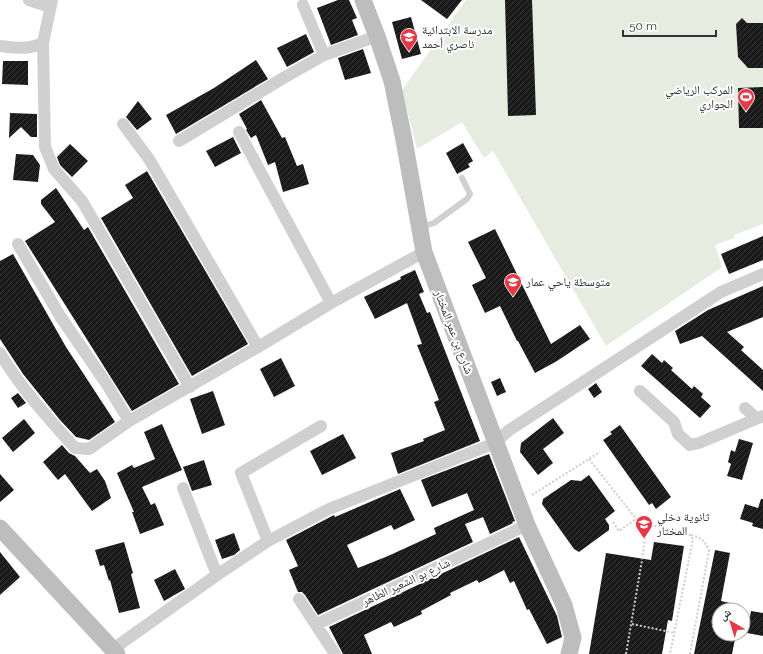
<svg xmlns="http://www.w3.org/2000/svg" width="763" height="654" font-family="Raleway,'Noto Naskh Arabic',sans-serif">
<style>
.pitch{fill:#e6ecdf}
.building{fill:url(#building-hatch)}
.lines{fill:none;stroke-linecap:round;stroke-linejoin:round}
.path{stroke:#cdcdcd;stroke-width:2;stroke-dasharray:2 2;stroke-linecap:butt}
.lane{stroke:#d0d0d0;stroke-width:6}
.street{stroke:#d0d0d0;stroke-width:12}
.secondary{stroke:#bdbdbd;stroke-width:17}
.labels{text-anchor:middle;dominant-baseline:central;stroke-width:4;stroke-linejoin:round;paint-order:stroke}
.poi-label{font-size:12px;fill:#333;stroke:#fff;text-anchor:start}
.street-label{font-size:12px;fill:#333;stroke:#fff}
</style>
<defs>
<pattern id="building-hatch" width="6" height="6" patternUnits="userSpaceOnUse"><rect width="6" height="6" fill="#1a1a1a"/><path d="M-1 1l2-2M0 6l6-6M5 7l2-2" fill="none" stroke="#333"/></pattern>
</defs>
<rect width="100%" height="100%" fill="#fff"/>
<path class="pitch" d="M466,0H763V224L734,235V238L715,245L722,267L606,346L493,151L484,158L462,122L417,149L402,90Z"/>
<path class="building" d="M338,0H349L357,18L352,20L358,35L331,45L317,8Z
M421,0H462L447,19Z
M505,0H532L536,115L508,116Z
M411,17L421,54L402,59L392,22Z
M742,18L747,23H763V68H748L738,57L736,24Z
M306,34L314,52L287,67L277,48Z
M363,49L371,73L345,80L338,58Z
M256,60L268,79L176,134L166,115L214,88Z
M3,61H28V85L2,84Z
M763,87V128H739L738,88Z
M261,100L282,138L285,137L297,166L303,164L309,184L283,192L275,162L268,165L256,135L251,138L246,130L247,129L239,114Z
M138,101L152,119L137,130L126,117Z
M10,113L37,114V137H31L21,127L9,138Z
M233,137L241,153L215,167L206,151Z
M463,143L473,161L468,164L470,167L457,174L446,153Z
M70,144L88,161L72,177L60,165L57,157Z
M16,154L33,155L40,165L38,182L13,180Z
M147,171L248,344L192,376L101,218L133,198L125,185Z
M56,188L84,230L88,227L179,384L132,411L25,241L55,222L41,204V200Z
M495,229L551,344L580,325L590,339L557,361L535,373L518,341H517L500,306L485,313L472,285L486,278L468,242Z
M763,236V260L729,274L721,254Z
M13,254L66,347L115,422L89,440L76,437L60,420L23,374L0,339V261Z
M415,270L424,292L419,294L427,313L430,312L480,441L398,474L391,453L424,441L423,439L445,430L434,402L439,400L417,345L422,344L407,303L375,319L364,297L401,279L400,277Z
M763,286V317L727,332L744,347L741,350L763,370V391L702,336L680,344L675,331L708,310Z
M652,354L662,363L664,360L673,368L671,370L692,389L694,386L703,394L701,397L711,406L700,418L641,366Z
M281,358L295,386L274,397L260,369Z
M500,378L506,392L497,396L491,382Z
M596,383L602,392L594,398L588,389Z
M213,391L225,425L202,434L190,399Z
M18,393L26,403L18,408L11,398Z
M553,418L564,433L543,449L553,463L538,475L520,452L521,443Z
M24,419L35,433L13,452L2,438Z
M162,424L182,470L142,487L151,505L155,503L164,525L140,534L132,512H134L117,473L132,465L134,468L155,459L144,432Z
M620,425L671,497L656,509L652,503L649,505L603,440L612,434L610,432Z
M343,434L356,458L322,475L310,451Z
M739,439L753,443L742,480L727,476L731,464L728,462L731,450L735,452Z
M62,445L69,453L75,456L90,473L97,469L105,481L111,498L92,511L65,474L58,480L43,462Z
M489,454L515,521L512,522L513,523L490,534L483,517L465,524L473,542L318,615L305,595L302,592H298L289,570L298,566L286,540L334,515L335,517L400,489L415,520L394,530L391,525L347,545L358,568L388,556L436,534L434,528L474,510L467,493L432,507L421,480Z
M204,460L212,485L192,491L183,467Z
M0,474L14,490L0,502Z
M589,475L615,511L605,519L609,525V530L579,552L574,549L542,504L543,499L571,480L581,481Z
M761,499H763V529L752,526L753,523L740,519L745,504L758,508Z
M234,533L240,550L234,555L222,559L215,540Z
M519,537L557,616L562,637L547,644L529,609L527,610L514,581L510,583L504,570L479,583L477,580L450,593L451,595L421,611L422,614L394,627L391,622L364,635L372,654H343L329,627Z
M124,542L133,573L131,574L140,608L119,613L110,580L109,581L104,565L100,566L95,550Z
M654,542L684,546L672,621L668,620L662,654H589L606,553L651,560Z
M715,550L730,553L721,601L739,605V610H719V634H736L732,654H694Z
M0,552L20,577L0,595Z
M175,569L185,589L164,601L154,580Z
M751,611L763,613V636L747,633Z"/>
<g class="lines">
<path class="path" d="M589,459L637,520L650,525L688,533L693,539L670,654
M532,495L600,452
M613,522L619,531L636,519
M632,624L675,633
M626,654L642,560L647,524
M690,654L709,551C705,541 701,537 691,535"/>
<path class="lane" d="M421,227L434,223L467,199L470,194L462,178"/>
<path class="street" d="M29,0L50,7
M52,0L43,43L45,147L54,169L82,201L190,387
M303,5L324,55
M0,46C16,48 28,50 43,43
M123,124L149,159L258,347
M239,132L331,303
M179,141L285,77L324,55L377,36
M18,244L60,316L106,383L129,421
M0,353C21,388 48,418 75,448L89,449L129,421L258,347L331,303L424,252
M640,391L674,422L678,434L690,445L699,443L763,416
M745,408L756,418
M183,488L217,575
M268,541L241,473L321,426
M299,599L335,654
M317,624L527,525
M113,649L217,575L268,541L329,509L495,443L508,431L721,292L763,274"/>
<path class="secondary" d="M363,0L377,36L392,81L404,140L424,252L527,525L564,605L573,638L569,654
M0,528L117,654"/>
</g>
<defs>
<symbol id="school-pin" viewBox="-11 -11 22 30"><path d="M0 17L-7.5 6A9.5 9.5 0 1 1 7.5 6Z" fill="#e63946" stroke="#fff"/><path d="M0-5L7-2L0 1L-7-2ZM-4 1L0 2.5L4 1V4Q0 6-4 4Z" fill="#fff"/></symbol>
<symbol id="stadium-pin" viewBox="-11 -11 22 30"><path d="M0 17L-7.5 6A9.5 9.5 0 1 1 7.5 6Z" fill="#e63946" stroke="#fff"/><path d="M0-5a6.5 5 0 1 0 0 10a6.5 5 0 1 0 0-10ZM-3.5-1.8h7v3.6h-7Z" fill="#fff"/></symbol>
</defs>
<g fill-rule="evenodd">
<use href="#school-pin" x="399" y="27" width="20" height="27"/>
<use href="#stadium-pin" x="736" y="87" width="20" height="27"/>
<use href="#school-pin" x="503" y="272" width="20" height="27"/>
<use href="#school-pin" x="634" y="514" width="20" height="27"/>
</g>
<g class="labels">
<g class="poi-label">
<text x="422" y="30">مدرسة الابتدائية<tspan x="422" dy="14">ناصري أحمد</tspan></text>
<text x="733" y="90" text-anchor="end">المركب الرياضي<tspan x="733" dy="14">الجواري</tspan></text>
<text x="526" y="282">متوسطة ياحي عمار</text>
<text x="657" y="517">ثانوية دخلي<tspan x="657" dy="14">المختار</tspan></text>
</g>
<g class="street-label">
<text transform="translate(454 332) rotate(69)">شارع بن عمر المختار</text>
<text transform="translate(406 582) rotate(-25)">شارع بو الشعير الطاهر</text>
</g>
</g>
<g transform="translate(731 622) rotate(322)"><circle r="19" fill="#ffffff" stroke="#adadad"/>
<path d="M0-3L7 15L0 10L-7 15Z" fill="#e63946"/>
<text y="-6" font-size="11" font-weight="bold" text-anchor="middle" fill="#333333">ش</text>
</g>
<path d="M623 30v6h93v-6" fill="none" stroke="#333333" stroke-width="2"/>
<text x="629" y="30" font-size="12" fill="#333333" stroke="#ffffff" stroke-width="3" paint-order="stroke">50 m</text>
</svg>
